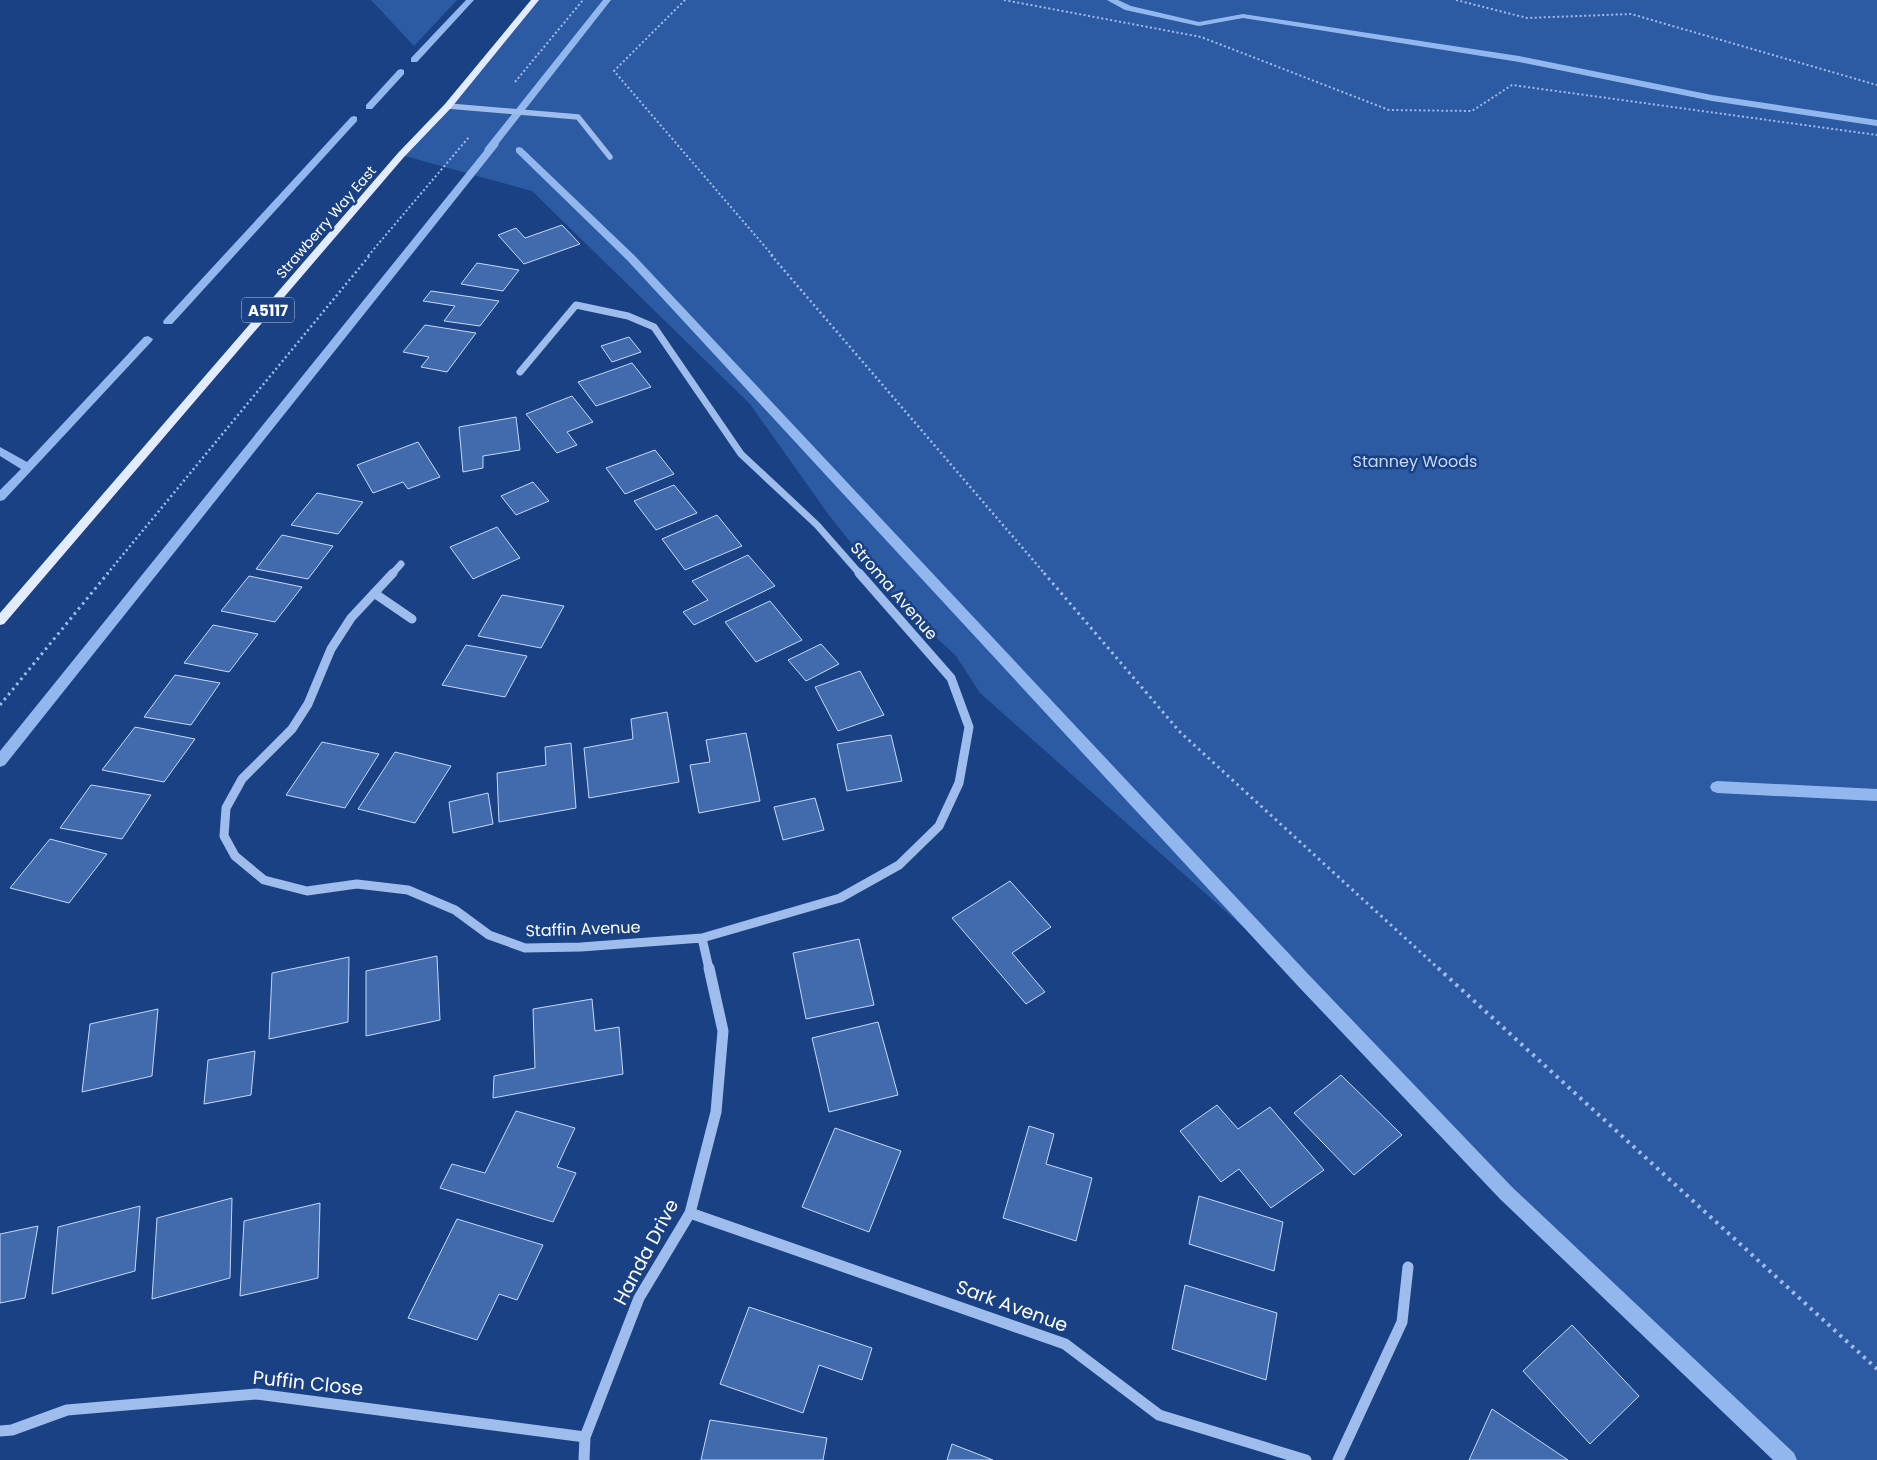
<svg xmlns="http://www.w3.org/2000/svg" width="1877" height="1460" font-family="Poppins,sans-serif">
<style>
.green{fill:#2c5aa3}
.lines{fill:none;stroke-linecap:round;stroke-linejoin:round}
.stream{fill:#91b7ee;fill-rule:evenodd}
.building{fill:#426bae;stroke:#c4d9f9}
.path-far3{stroke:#9fbdec;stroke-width:2;stroke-dasharray:2 2.5;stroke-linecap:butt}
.path-far2{stroke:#9fbdec;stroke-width:2.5;stroke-dasharray:2 3;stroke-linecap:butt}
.path-far1{stroke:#9fbdec;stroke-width:3;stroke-dasharray:2.5 4;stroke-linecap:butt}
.path{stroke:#9fbdec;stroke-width:4;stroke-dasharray:3 5;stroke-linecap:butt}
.minor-far3{stroke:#9fbdec;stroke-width:5.5}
.minor-far2{stroke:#9fbdec;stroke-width:7}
.minor-far1{stroke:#9fbdec;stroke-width:9}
.minor{stroke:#9fbdec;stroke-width:11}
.major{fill:#e3ecff;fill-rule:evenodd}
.labels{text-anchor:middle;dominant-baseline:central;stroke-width:5;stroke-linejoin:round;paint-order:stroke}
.far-street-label{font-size:14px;fill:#fff;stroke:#194184}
.shield{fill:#194184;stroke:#bac6da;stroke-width:1}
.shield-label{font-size:15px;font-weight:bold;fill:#fff}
.park-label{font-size:16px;fill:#c4d9f9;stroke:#194184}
.street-label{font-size:16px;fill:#fff;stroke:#194184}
.near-street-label{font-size:19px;fill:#fff;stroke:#194184}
</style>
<rect width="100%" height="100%" fill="#194184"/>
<path class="green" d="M371,0H457L414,46Z
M535,0H1877V1460H1787L1506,1193L1303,980L980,693L956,656L898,602L828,514L750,404L532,191L401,155Z"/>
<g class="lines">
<path class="stream" d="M466,0H474L417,62H411V58Z
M603,0H611L499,143L498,146L5,765L0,767V751L484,151L485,148Z
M1107,0H1118L1131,6L1199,22L1243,14L1519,56L1712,95L1877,120V126L1712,101L1519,62L1243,18L1199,26L1125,10Z
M401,69L404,70V74L372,109H366V105L398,70Z
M354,116L357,117V121L172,324H164L163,322L164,320L351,117Z
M519,147L522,148L635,256L1309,975L1512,1187L1794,1453L1797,1460H1773L1500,1199L1297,985L627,260L516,152V148Z
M148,336L153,339L152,341L4,500L0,501V490L21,469L0,456V447L27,462L144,337Z
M1717,781L1877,789V801L1717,793L1712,791L1710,787L1712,783Z"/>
</g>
<path class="building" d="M562,225L580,244L524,264L498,235L516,228L525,238Z
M477,263L519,270L503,291L461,284Z
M431,291L499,301L480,326L444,321L455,306L423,301Z
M425,325L476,333L447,372L421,367L429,357L403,352Z
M629,337L641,352L612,362L601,346Z
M632,363L651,387L596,406L578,382Z
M572,396L593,422L567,432L577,445L557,453L526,414Z
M516,417L520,450L483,456V468L463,472L459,427Z
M418,442L440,477L408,489L403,482L373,493L357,465Z
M655,450L674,474L625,494L606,468Z
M533,482L549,501L516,515L501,496Z
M674,485L697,513L656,530L634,501Z
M317,493L363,502L338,534L291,525Z
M717,515L742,546L685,570L662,539Z
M497,527L520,558L473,579L450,547Z
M282,535L333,546L308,579L256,569Z
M748,555L775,586L694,625L683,612L708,600L692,581Z
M249,576L302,587L275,622L221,611Z
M502,595L564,606L541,648L478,636Z
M770,601L802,640L756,662L725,622Z
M213,625L258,634L229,672L184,663Z
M821,644L839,664L806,681L788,660Z
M466,645L527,656L505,697L442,685Z
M860,671L884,715L838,731L815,687Z
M175,675L220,683L191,725L144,717Z
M667,712L679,782L589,798L584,748L633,739L631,719Z
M135,727L195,739L164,782L102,770Z
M746,733L760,801L699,813L690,765L710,762L706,740Z
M891,735L902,781L847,791L837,744Z
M322,742L379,754L345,808L286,795Z
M571,743L576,808L499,822L497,773L546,765L545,747Z
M395,752L451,766L415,823L358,809Z
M91,785L151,795L122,839L60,828Z
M488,793L493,824L453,833L449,802Z
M815,798L824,830L783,840L774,807Z
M50,839L107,854L69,903L10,888Z
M1010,881L1051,927L1012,953L1045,992L1026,1004L952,918Z
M859,939L874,1005L806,1019L793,953Z
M437,956L440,1020L366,1036V971Z
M349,957L348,1022L269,1039L272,973Z
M592,999L595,1031L619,1027L623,1074L493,1098L494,1076L535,1068L533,1009Z
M158,1009L152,1076L82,1092L90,1024Z
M878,1022L898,1095L829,1112L812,1038Z
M255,1051L251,1095L204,1104L208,1060Z
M1341,1075L1402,1135L1354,1175L1294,1113Z
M1217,1105L1238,1129L1270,1107L1324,1170L1271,1208L1239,1169L1221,1182L1180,1131Z
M516,1111L575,1128L557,1167L576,1173L553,1222L440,1188L452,1164L485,1173Z
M1029,1126L1054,1134L1046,1164L1092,1178L1076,1241L1003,1218Z
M835,1128L901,1151L869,1232L802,1207Z
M1199,1196L1283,1222L1274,1271L1189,1244Z
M232,1198L230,1278L152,1299L157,1218Z
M320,1203L318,1278L240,1296L244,1221Z
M140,1206L135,1271L52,1294L58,1227Z
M457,1219L543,1245L517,1300L499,1294L477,1340L408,1318Z
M38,1226L25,1298L0,1303V1234Z
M1185,1285L1277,1313L1266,1380L1172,1349Z
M749,1307L872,1348L862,1380L819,1365L803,1413L720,1384Z
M1572,1325L1639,1396L1590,1444L1523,1371Z
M1492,1409L1568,1460H1469Z
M710,1420L827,1438L823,1460H701Z
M952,1444L993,1460H947Z"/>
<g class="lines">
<path class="path-far3" d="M685,0L614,71L773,256
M1004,0L1201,37L1389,110L1472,111L1512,85L1877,135
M1456,0L1527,18L1631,14L1877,85
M515,82L583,0
M368,256L469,137"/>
<path class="path-far2" d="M771,255L1045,574
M107,574L370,255"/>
<path class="path-far1" d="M1044,573L1180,732L1439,969
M0,705L108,573"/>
<path class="path" d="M1438,968L1877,1369"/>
<path class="minor-far3" d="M448,106L578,117L610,157"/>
<path class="minor-far2" d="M520,372L576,305L628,316L654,327L741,454L817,525L860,574
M392,574L401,564"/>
<path class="minor-far1" d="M393,573L351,618L331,649L308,704L292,729L242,779L226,808L224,836L235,856L264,880L307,891L357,884L408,890L455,910L489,935L525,948L581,947L702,938L840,898L899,865L939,826L959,783L969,727L951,678L859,573
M374,593L412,619
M702,938L709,969"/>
<path class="minor" d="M690,1213L1065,1344L1159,1415L1306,1460
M0,1431L12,1430L67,1410L257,1394L585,1437
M584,1460L585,1437L639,1298L690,1213L716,1112L723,1031L709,968
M1338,1460L1402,1322L1408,1267"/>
<path class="major" d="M531,0H539L451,108L404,157L4,624L0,625V613L398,153L445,104Z"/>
</g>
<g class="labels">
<g class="far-street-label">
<text transform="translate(326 222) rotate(-49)">Strawberry Way East</text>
</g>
<rect class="shield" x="242" y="297.5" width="52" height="25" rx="4"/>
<g class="shield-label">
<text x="268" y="310">A5117</text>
</g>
<g class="park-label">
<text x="1415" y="461">Stanney Woods</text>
</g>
<g class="street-label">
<text transform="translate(894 591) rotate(49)">Stroma Avenue</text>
<text transform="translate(583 929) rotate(-2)">Staffin Avenue</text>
</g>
<g class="near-street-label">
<text transform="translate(646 1252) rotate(-62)">Handa Drive</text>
<text transform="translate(1012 1306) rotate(20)">Sark Avenue</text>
<text transform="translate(308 1383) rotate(6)">Puffin Close</text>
</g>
</g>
</svg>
